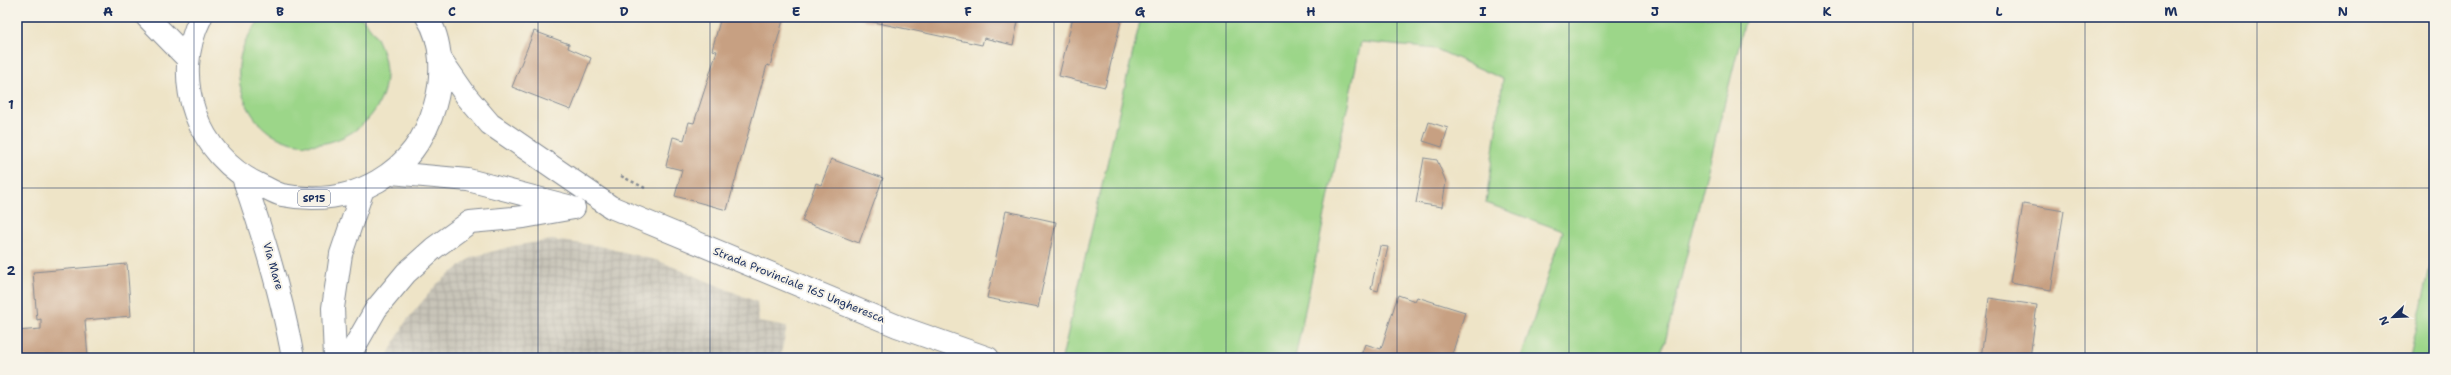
<svg xmlns="http://www.w3.org/2000/svg" width="2451" height="375" font-family="'Shantell Sans',sans-serif">
<style>
.industrial{fill:url(#industrial-grid)}
.green{fill:#9cd689;stroke:#5c8274}
.building{fill:#c7a082}
.lines{fill:none;stroke-linecap:round;stroke-linejoin:round}
.secondary-casing{stroke:#848a92;stroke-width:24}
.primary-casing{stroke:#848a92;stroke-width:24}
.path{stroke:#848a92;stroke-width:2.5;stroke-dasharray:3 3;stroke-linecap:butt}
.secondary{stroke:#fff;stroke-width:22}
.primary{stroke:#fff;stroke-width:22}
.grid{fill:none;stroke:#1b2f5e;stroke-width:1;stroke-opacity:0.55}
.labels{text-anchor:middle;dominant-baseline:central;stroke-width:4;stroke-linejoin:round;paint-order:stroke}
.shield{fill:#f7f3e8;stroke:#5d6a87;stroke-width:1}
.shield-label{font-size:10px;font-weight:bold;fill:#1b2f5e}
.street-label{font-size:11px;fill:#1b2f5e;stroke:#f7f3e8}
.neatline{fill:none;stroke:#1b2f5e;stroke-width:1.5}
.grid-label{font-size:13px;text-anchor:middle;font-weight:bold;fill:#1b2f5e}
</style>
<defs>
<pattern id="industrial-grid" width="8" height="8" patternUnits="userSpaceOnUse"><rect width="8" height="8" fill="#c8c4b8"/><path d="M0 4h8M4 0v8" fill="none" stroke="#aba9a1"/></pattern>
</defs>
<rect width="100%" height="100%" fill="#f7f3e8"/>
<filter id="ink" filterUnits="userSpaceOnUse"><feTurbulence type="fractalNoise" baseFrequency=".025" numOctaves="2"/><feDisplacementMap in="SourceGraphic" scale="8" xChannelSelector="R" yChannelSelector="G"/><feConvolveMatrix kernelMatrix="1 2 1 2 8 2 1 2 1" color-interpolation-filters="sRGB"/></filter>
<filter id="wash" filterUnits="userSpaceOnUse"><feTurbulence type="fractalNoise" baseFrequency=".012" numOctaves="4" result="noise"/><feDisplacementMap in="SourceGraphic" scale="16" xChannelSelector="R" yChannelSelector="G"/><feGaussianBlur stdDeviation="0.9" result="paint"/><feColorMatrix in="noise" values="0 0 0 0 0 0 0 0 0 0 0 0 0 0 0 0 0 1.4 0 .05"/><feComposite in="paint" operator="in"/></filter>
<g filter="url(#wash)">
<rect width="100%" height="100%" fill="#eee4c7"/>
<path class="industrial" d="M552,240L599,246L659,261L757,302L759,322L787,327L780,358H386L406,321L437,284L472,257L513,246Z"/>
<path class="green" d="M263,17L362,18C367,24 373,31 377,38C425,136 266,196 240,85C235,59 245,35 263,17Z
M1141,17H1746L1661,358H1521L1563,231L1486,203L1503,79L1436,49L1361,42L1295,358H1062Z
M2434,249V358H2410Z"/>
<g id="blocks">
<path class="building" d="M574,17H589L588,21Z
M721,17H784L770,66L767,65L727,210L675,196L682,170L666,166L673,137L684,140L689,122L694,123L717,51L712,50Z
M850,17H1019L1013,45L984,38L982,45Z
M1073,17H1122L1105,87L1059,76Z
M534,31L569,44L568,48L591,58L571,110L512,87Z
M1429,122L1448,128L1442,147L1423,141Z
M1424,158L1437,160L1446,182L1442,207L1416,203Z
M831,159L883,178L859,243L802,221L816,183L821,185Z
M2023,204L2064,211L2051,290L2010,283Z
M1006,211L1056,222L1038,308L987,298Z
M1380,246L1388,247L1378,291L1371,289Z
M127,264L131,316L85,320L88,358H17V331L41,329V319L37,320L33,272Z
M1398,295L1415,301L1417,297L1465,312L1451,358H1360L1365,344L1381,349Z
M1989,298L2037,305L2030,358H1981Z"/>
</g>
</g>
<g filter="url(#ink)">
<use href="#blocks" fill-opacity="0" stroke="#848a92" stroke-width="1"/>
<g class="lines">
<defs>
<path id="secondary" d="M147,17L188,59
M440,58L467,97L490,124L611,207L897,326L988,358
M391,173L468,180L568,206
M348,358L376,309L406,273L434,248L470,222L524,217L574,208"/>
<path id="primary" d="M201,17C169,79 198,157 260,185C267,188 275,193 282,195C352,209 416,174 435,105C443,78 443,41 427,17
M243,177C264,237 282,296 293,358
M335,358L333,308L341,254L363,189"/>
</defs>
<use href="#secondary" class="secondary-casing"/>
<use href="#primary" class="primary-casing"/>
<path class="path" d="M621,176L645,188"/>
<use href="#secondary" class="secondary"/>
<use href="#primary" class="primary"/>
</g>
</g>
<path class="grid" d="M194,17V358M366,17V358M538,17V358M710,17V358M882,17V358M1054,17V358M1226,17V358M1397,17V358M1569,17V358M1741,17V358M1913,17V358M2085,17V358M2257,17V358M17,188H2434"/>
<g class="labels">
<rect class="shield" x="298" y="190" width="32" height="16" rx="3"/>
<g class="shield-label">
<text x="314" y="198">SP15</text>
</g>
<g class="street-label">
<text transform="translate(273 266) rotate(74)">Via Mare</text>
<text transform="translate(799 285) rotate(22)">Strada Provinciale 165 Ungheresca</text>
</g>
</g>
<rect width="2451" height="375" fill="none" stroke="#f7f3e8" stroke-width="44"/>
<g transform="translate(2393 317) rotate(247)" stroke="#f7f3e8" stroke-width="3" paint-order="stroke">
<path d="M0-3L7 15L0 10L-7 15Z" fill="#1b2f5e"/>
<text y="-6" font-size="11" font-weight="bold" text-anchor="middle" fill="#1b2f5e">N</text>
</g>
<rect x="22" y="22" width="2407" height="331" class="neatline"/>
<g class="grid-label">
<text x="108" y="16">A</text>
<text x="280" y="16">B</text>
<text x="452" y="16">C</text>
<text x="624" y="16">D</text>
<text x="796" y="16">E</text>
<text x="968" y="16">F</text>
<text x="1140" y="16">G</text>
<text x="1311" y="16">H</text>
<text x="1483" y="16">I</text>
<text x="1655" y="16">J</text>
<text x="1827" y="16">K</text>
<text x="1999" y="16">L</text>
<text x="2171" y="16">M</text>
<text x="2343" y="16">N</text>
<text x="11" y="109">1</text>
<text x="11" y="275">2</text>
</g>
</svg>
